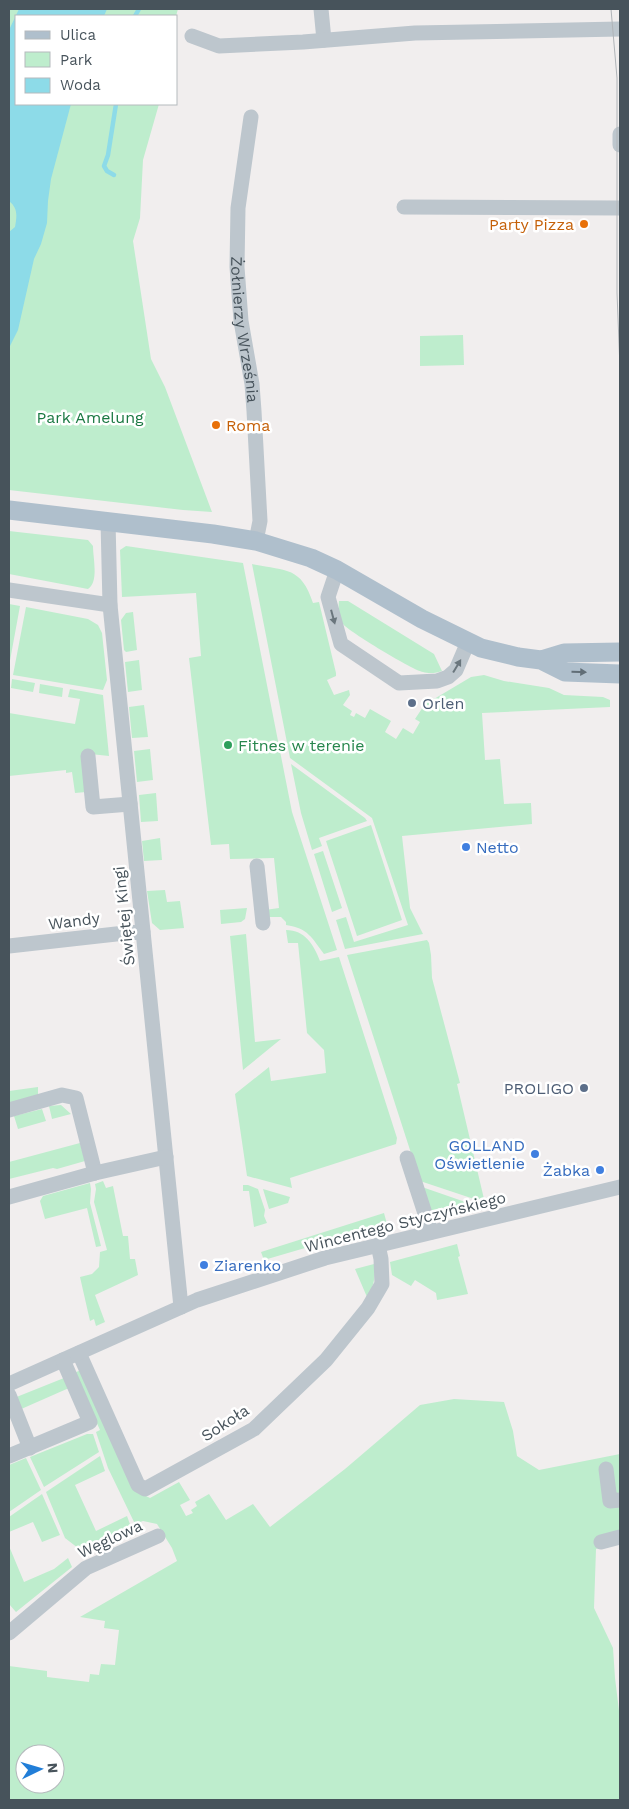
<svg xmlns="http://www.w3.org/2000/svg" width="629" height="1809" font-family="'Work Sans',sans-serif">
<style>
.green{fill:#beedcd;fill-rule:evenodd}
.water{fill:#8ddbe8}
.lines{fill:none;stroke-linecap:round;stroke-linejoin:round}
.stream{stroke:#8ddbe8;stroke-width:4.5}
.minor{stroke:#bdc6cd;stroke-width:15}
.major{stroke:#afbfcc;stroke-width:19}
.tram{stroke:#b0b4b8;stroke-width:1}
.oneway{fill:#6a767d}
.oneway2{fill:#616e77}
.food-dot{fill:#e8710a;stroke:#fff;stroke-width:2}
.service-dot{fill:#5c6f8a;stroke:#fff;stroke-width:2}
.leisure-dot{fill:#2e9e5b;stroke:#fff;stroke-width:2}
.shop-dot{fill:#3f7fe0;stroke:#fff;stroke-width:2}
.labels{text-anchor:middle;dominant-baseline:central;stroke-width:5;stroke-linejoin:round;paint-order:stroke}
.food-label{font-size:16px;fill:#c56008;stroke:#fff;text-anchor:end}
.street-label{font-size:16px;fill:#47535b;stroke:#fff}
.park-label{font-size:16px;fill:#1b7943;stroke:#fff}
.service-label{font-size:16px;fill:#4e5e75;stroke:#fff;text-anchor:start}
.leisure-label{font-size:16px;fill:#27864d;stroke:#fff;text-anchor:start}
.shop-label{font-size:16px;fill:#366cbe;stroke:#fff;text-anchor:start}
</style>
<rect width="100%" height="100%" fill="#f1eeee"/>
<path class="green" d="M9,9H178L176,16H16V104H159L143,160L140,218L133,241L151,359L165,387L212,512L183,510L9,490Z
M463,335L464,365L420,366V336Z
M9,531L88,540L93,546C93,558 99,582 88,589L9,574Z
M126,546L243,563L292,812L337,950L324,954C312,938 308,928 286,925V922L281,917H266L265,910L279,908L274,858L230,859L229,844L211,845L189,658L201,656L196,593L122,597L120,550Z
M252,564C286,571 301,566 313,603L319,602L336,673V676L327,680L334,695L349,690L350,695L343,705L352,711L350,715L354,717L356,713L365,718L370,709L391,721L385,732L396,739L403,728L413,734L420,722L415,719L427,701L429,702L471,677L484,675L504,681L549,688L564,695L603,697L610,700V707L482,713L485,760L500,759L504,804L531,803L532,824L402,836L410,908L423,934L345,949L336,920L346,917L354,942L408,925L372,818L290,758Z
M339,601H348L434,654L442,671C437,673 429,674 423,672C414,671 348,631 343,624C339,618 338,608 339,601Z
M9,604L20,606L9,666Z
M26,607L88,619L98,625L102,633L107,680L103,690L13,675Z
M133,612L137,650L126,652L124,650L121,620L126,613Z
M139,660L142,690L128,692L125,662Z
M12,679L35,683L33,692L11,688Z
M40,684L63,688L62,697L39,693Z
M70,689L103,695L109,756L81,753L86,792L75,793L72,772L66,773V770L9,776V713L75,724L80,699L68,697Z
M144,705L148,737L132,738L129,707Z
M150,749L153,780L137,782L134,751Z
M291,764L365,818L367,821L319,838L322,846L312,850L301,813Z
M156,793L158,821L141,822L139,795Z
M371,825L402,920L357,936L326,841Z
M160,838L162,860L144,861L142,841Z
M323,851L342,908L332,912L314,854Z
M165,890L167,902L180,901L184,928L160,930L152,923L147,891Z
M247,908L245,919L241,922L221,924L220,910Z
M286,930C305,930 314,945 320,961L339,957L397,1138L396,1144L290,1178L292,1188L247,1176L235,1094L269,1067L271,1081L326,1073L324,1050L307,1033L298,943H288Z
M246,934L255,1042L281,1039L243,1070L230,936Z
M427,940L429,943L431,955L432,978L460,1083L457,1084L484,1199L477,1200L420,1181L347,955Z
M38,1087V1096L9,1104V1091Z
M61,1105L71,1114L52,1119L49,1106Z
M42,1109L46,1121L18,1129L14,1116Z
M80,1143L85,1161L57,1169L53,1168L9,1179V1162Z
M103,1181L106,1188L113,1186L123,1236H128L130,1259H135L138,1275L95,1295L105,1322L96,1326L94,1319L90,1321L80,1277L92,1274L99,1267L100,1252L107,1250L94,1202L96,1189L95,1184Z
M90,1183L91,1189L90,1203L101,1246L96,1247L87,1208L45,1219L40,1201L43,1196Z
M243,1185H248L258,1189L265,1210L264,1216L267,1223L254,1227L249,1191H243Z
M422,1187L474,1205L448,1211L447,1207L437,1209L438,1213L431,1215Z
M263,1189L290,1197L288,1203L269,1209Z
M384,1213L387,1224L264,1260L261,1252Z
M457,1244L460,1256L458,1257L468,1294L437,1300L436,1293L415,1280L411,1286L392,1275L390,1262Z
M374,1264C375,1277 375,1285 367,1297L355,1269Z
M81,1370L144,1495L150,1498L179,1482L190,1500L180,1505L186,1516L193,1513L191,1510L197,1506L195,1502L209,1494L226,1520L253,1504L270,1527L345,1469L420,1405L454,1399L504,1402L513,1431L517,1456L539,1470L620,1454V1541L596,1549L594,1608L613,1648L615,1678L620,1719V1800H9V1666L47,1671V1677L89,1682L90,1674L99,1675L101,1664L115,1665L119,1630L104,1628L105,1621L80,1617L177,1561L172,1548L157,1524L143,1521L135,1524L108,1468L96,1432L100,1430L74,1373ZM25,1754H55V1784H25Z
M64,1378L69,1388L19,1410L14,1398Z
M87,1434H93L99,1452L44,1487L30,1457Z
M100,1456L105,1471L75,1485L96,1531L127,1516L131,1527L87,1555L65,1538L46,1492Z
M26,1458L41,1490L9,1512V1465Z
M42,1494L60,1535L42,1542L33,1522L9,1532V1517Z
M9,1546L24,1582L54,1569L68,1558L72,1567L16,1612L9,1604Z"/>
<path class="water" d="M19,9H107L104,16H16V104H71L51,179L48,201L47,223L41,244L34,259L18,330L9,348V232L15,227C17,216 18,208 9,201V30Z"/>
<g class="lines">
<path class="stream" d="M135,16L139,9
M114,175L107,171L104,166L108,155L116,104"/>
<g class="minor">
<path d="M321,9L324,40"/>
<path d="M192,36L219,46L303,42L415,33L620,29"/>
<path id="s1" d="M251,117L238,208L237,267L241,321L252,384L254,411L260,521L256,541"/>
<path d="M620,134V145"/>
<path d="M404,207L620,208"/>
<path d="M108,521L110,605L181,1307"/>
<path d="M337,570L328,597L341,644L399,683L437,681L448,677L456,670L468,642"/>
<path d="M9,590L110,605"/>
<path d="M88,756L93,807L130,804"/>
<path d="M257,866L263,923"/>
<path d="M9,946L125,933L143,932"/>
<path d="M9,1110L62,1095L76,1098L95,1173"/>
<path d="M407,1158L431,1232"/>
<path d="M9,1197L95,1173L166,1157"/>
<path d="M79,1353L138,1485L145,1489L254,1429L326,1360L368,1308L382,1284L381,1259L378,1245"/>
<path d="M9,1384L197,1300L325,1258L620,1187"/>
<path d="M9,1395L30,1448"/>
<path d="M9,1456L90,1422L63,1360"/>
<path d="M606,1469L610,1501L620,1500"/>
<path d="M601,1542L620,1537"/>
<path d="M9,1633L86,1568L158,1536"/>
</g>
<path class="major" d="M9,510L213,534L256,541L311,558L337,570L422,619L481,648L518,657L541,660L565,672L620,674
M541,660L564,653L620,652"/>
<path class="tram" d="M611,9L617,78V293L620,368"/>
</g>
<defs><path id="oneway-solid" d="M-6-.8H1V-3.2L6.5 0L1 3.2V.8H-6Z" transform="scale(1.25)"/></defs>
<g class="oneway">
<use href="#oneway-solid" transform="translate(333 617) rotate(75)"/>
<use href="#oneway-solid" transform="translate(457 666) rotate(-59)"/>
</g>
<use class="oneway2" href="#oneway-solid" transform="translate(579 672) rotate(2)"/>
<g class="food-dot">
<circle cx="584" cy="224" r="5"/>
<circle cx="216" cy="425" r="5"/>
</g>
<g class="service-dot">
<circle cx="412" cy="703" r="5"/>
<circle cx="584" cy="1088" r="5"/>
</g>
<circle class="leisure-dot" cx="228" cy="745" r="5"/>
<g class="shop-dot">
<circle cx="466" cy="847" r="5"/>
<circle cx="535" cy="1154" r="5"/>
<circle cx="600" cy="1170" r="5"/>
<circle cx="204" cy="1265" r="5"/>
</g>
<g class="labels">
<g class="food-label">
<text x="574" y="224">Party Pizza</text>
<text x="226" y="425" text-anchor="start">Roma</text>
</g>
<g class="street-label">
<text stroke="none"><textPath href="#s1" startOffset="214">Żołnierzy Września</textPath></text>
<text transform="translate(124 916) rotate(-96)">Świętej Kingi</text>
<text transform="translate(74 921) rotate(-7)">Wandy</text>
<text transform="translate(405 1222) rotate(-14)">Wincentego Styczyńskiego</text>
<text transform="translate(225 1423) rotate(-33)">Sokoła</text>
<text transform="translate(110 1539) rotate(-25)">Węglowa</text>
</g>
<g class="park-label">
<text x="90" y="417">Park Amelung</text>
</g>
<g class="service-label">
<text x="422" y="703">Orlen</text>
<text x="574" y="1088" text-anchor="end">PROLIGO</text>
</g>
<g class="leisure-label">
<text x="238" y="745">Fitnes w terenie</text>
</g>
<g class="shop-label">
<text x="476" y="847">Netto</text>
<text x="525" y="1145" text-anchor="end">GOLLAND<tspan x="525" dy="18">Oświetlenie</tspan></text>
<text x="590" y="1170" text-anchor="end">Żabka</text>
<text x="214" y="1265">Ziarenko</text>
</g>
</g>
<rect width="629" height="1809" fill="none" stroke="#47535b" stroke-width="20"/>
<rect x="15" y="15" width="162" height="90" fill="#ffffff" stroke="#b5babd"/>
<rect x="25" y="31" width="25" height="8" fill="#afbfcc" stroke="#b5babd"/>
<text x="60" y="40" font-size="15" fill="#47535b">Ulica</text>
<rect x="25" y="52" width="25" height="15" fill="#beedcd" stroke="#b5babd"/>
<text x="60" y="65" font-size="15" fill="#47535b">Park</text>
<rect x="25" y="78" width="25" height="15" fill="#8ddbe8" stroke="#b5babd"/>
<text x="60" y="90" font-size="15" fill="#47535b">Woda</text>
<g transform="translate(40 1769) rotate(85)"><circle r="24" fill="#ffffff" stroke="#b5babd"/>
<path d="M0-4L9 19L0 12L-9 19Z" fill="#217ed8"/>
<text y="-8" font-size="14" font-weight="bold" text-anchor="middle" fill="#47535b">N</text>
</g>
</svg>
